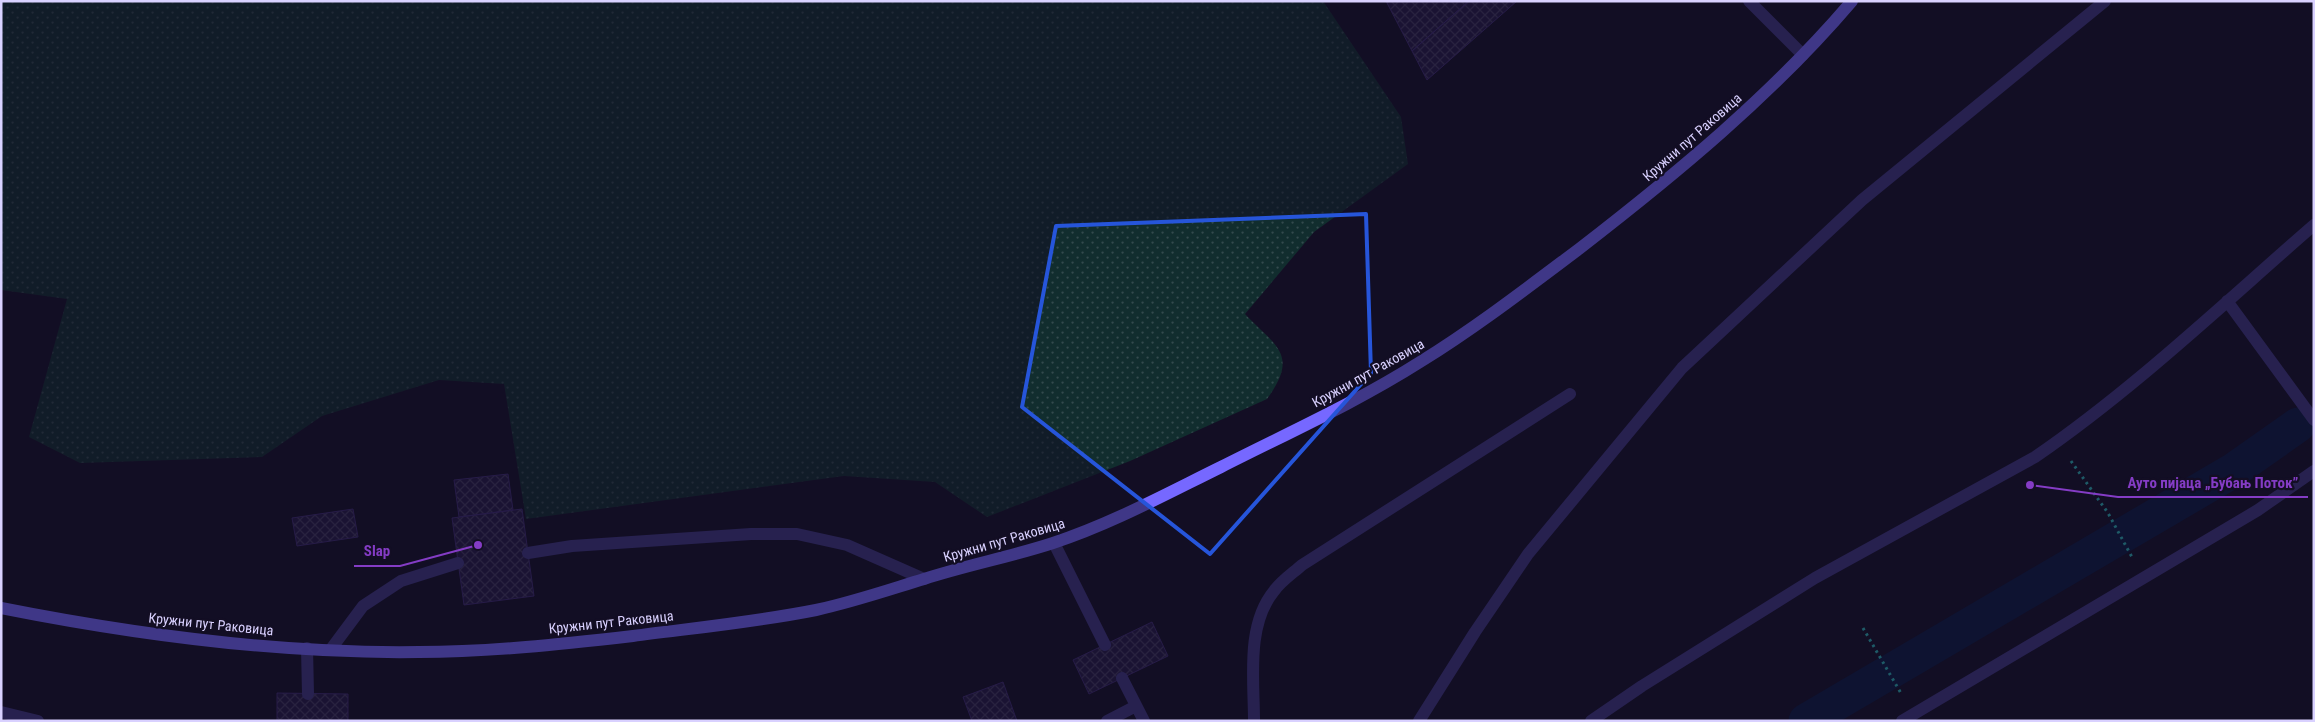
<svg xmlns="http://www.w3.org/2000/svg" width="2315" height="722" font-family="'Roboto Condensed',sans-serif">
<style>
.grass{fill:url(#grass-dots)}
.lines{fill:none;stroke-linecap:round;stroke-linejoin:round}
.canal{stroke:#091a42;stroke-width:35}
.building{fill:url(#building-cross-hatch);stroke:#3e2b72}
.path{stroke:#2db7b8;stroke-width:3;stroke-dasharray:2.5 4;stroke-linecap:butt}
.service{stroke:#403884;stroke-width:12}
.minor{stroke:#403884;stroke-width:12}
.secondary{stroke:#7668ff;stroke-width:12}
.marked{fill:none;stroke:#2655da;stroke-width:4;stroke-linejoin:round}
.labels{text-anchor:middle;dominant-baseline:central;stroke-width:4.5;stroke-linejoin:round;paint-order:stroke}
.street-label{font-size:14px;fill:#d9d1ff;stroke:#130e24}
.leader{fill:none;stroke:#843cc5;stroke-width:2}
.callout-dot{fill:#843cc5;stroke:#130e24;stroke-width:2}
.callout-label{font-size:15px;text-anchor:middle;font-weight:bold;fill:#843cc5;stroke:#130e24;stroke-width:4.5;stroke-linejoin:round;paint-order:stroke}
</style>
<defs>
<pattern id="grass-dots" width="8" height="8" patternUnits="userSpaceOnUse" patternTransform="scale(1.25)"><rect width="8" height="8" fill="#112d2e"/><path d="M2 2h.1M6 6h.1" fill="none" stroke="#334a4d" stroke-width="1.8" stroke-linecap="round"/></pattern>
<pattern id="building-cross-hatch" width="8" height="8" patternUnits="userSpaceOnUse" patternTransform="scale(1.25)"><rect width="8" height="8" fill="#251a45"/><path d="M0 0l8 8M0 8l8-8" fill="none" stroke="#443a61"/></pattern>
</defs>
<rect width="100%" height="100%" fill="#130e24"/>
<path class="grass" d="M1,1H1323L1401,117L1408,164L1314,232L1245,314C1275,346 1300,354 1267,399L1130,461L987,517L935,482L844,476L526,519L504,384L439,380L322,416L262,457L80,463L29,437L67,299L1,290Z"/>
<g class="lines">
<path class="canal" d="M1806,721L2234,470L2298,425"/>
</g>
<path class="building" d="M1386,1H1469L1412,51Z
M1469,1H1517L1427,80L1412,51Z
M508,474L513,510L459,517L454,480Z
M353,509L358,537L297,546L292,518Z
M522,509L534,596L464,605L452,518Z
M1152,622L1168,656L1089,694L1073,660Z
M1003,682L1017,721H972L963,697Z
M277,693L348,694V721H277Z"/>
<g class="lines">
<path class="path" d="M2071,461L2108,513L2133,559
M1863,628L1902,695"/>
<path class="service" d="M1749,1L1803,55
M2227,301L2314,420
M1054,543L1105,645
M528,553L572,546L751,534H797L847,545L924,579
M307,648L308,694
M331,649L363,606L401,581L458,563
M1122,678L1144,721
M1,712L38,721
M1107,721L1136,706
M1254,721C1254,679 1246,625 1274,591C1281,581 1293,573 1302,565L1570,394
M1591,721L1642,686L1815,578L2035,457C2134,389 2223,304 2314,225
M1902,721L2258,510L2314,471"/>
<path class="minor" d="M1419,721L1475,632L1528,554L1682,368L1862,200L2105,1"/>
<path class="secondary" d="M1,608C137,635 280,654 419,652C490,652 562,644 633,636C694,628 756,622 816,610C853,602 888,590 924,579C967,565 1010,557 1053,543C1111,524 1166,494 1221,467C1288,433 1357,402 1420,362C1475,328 1527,288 1579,249C1676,174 1772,95 1852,1"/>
</g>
<path d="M0 0H2315V722H0ZM1366,214L1371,373L1210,554L1022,407L1056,226Z" fill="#130e24" fill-opacity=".55" fill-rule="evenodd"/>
<path class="marked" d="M1366,214L1371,373L1210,554L1022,407L1056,226Z"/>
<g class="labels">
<g class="street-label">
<text transform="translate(1692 137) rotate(-41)">Кружни пут Раковица</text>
<text transform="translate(1368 373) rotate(-29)">Кружни пут Раковица</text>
<text transform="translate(1004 540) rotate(-16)">Кружни пут Раковица</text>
<text transform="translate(611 622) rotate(-6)">Кружни пут Раковица</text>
<text transform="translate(211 624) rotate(6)">Кружни пут Раковица</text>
</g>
</g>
<path class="leader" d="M2030 485L2118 497H2308M478 545L400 566H354"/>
<g class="callout-dot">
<circle cx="2030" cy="485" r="5"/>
<circle cx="478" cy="545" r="5"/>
</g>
<g class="callout-label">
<text x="2213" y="488">Ауто пијаца „Бубањ Поток”</text>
<text x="377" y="556">Slap</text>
</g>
<rect width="2315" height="722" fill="none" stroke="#d9d1ff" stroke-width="5"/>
</svg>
